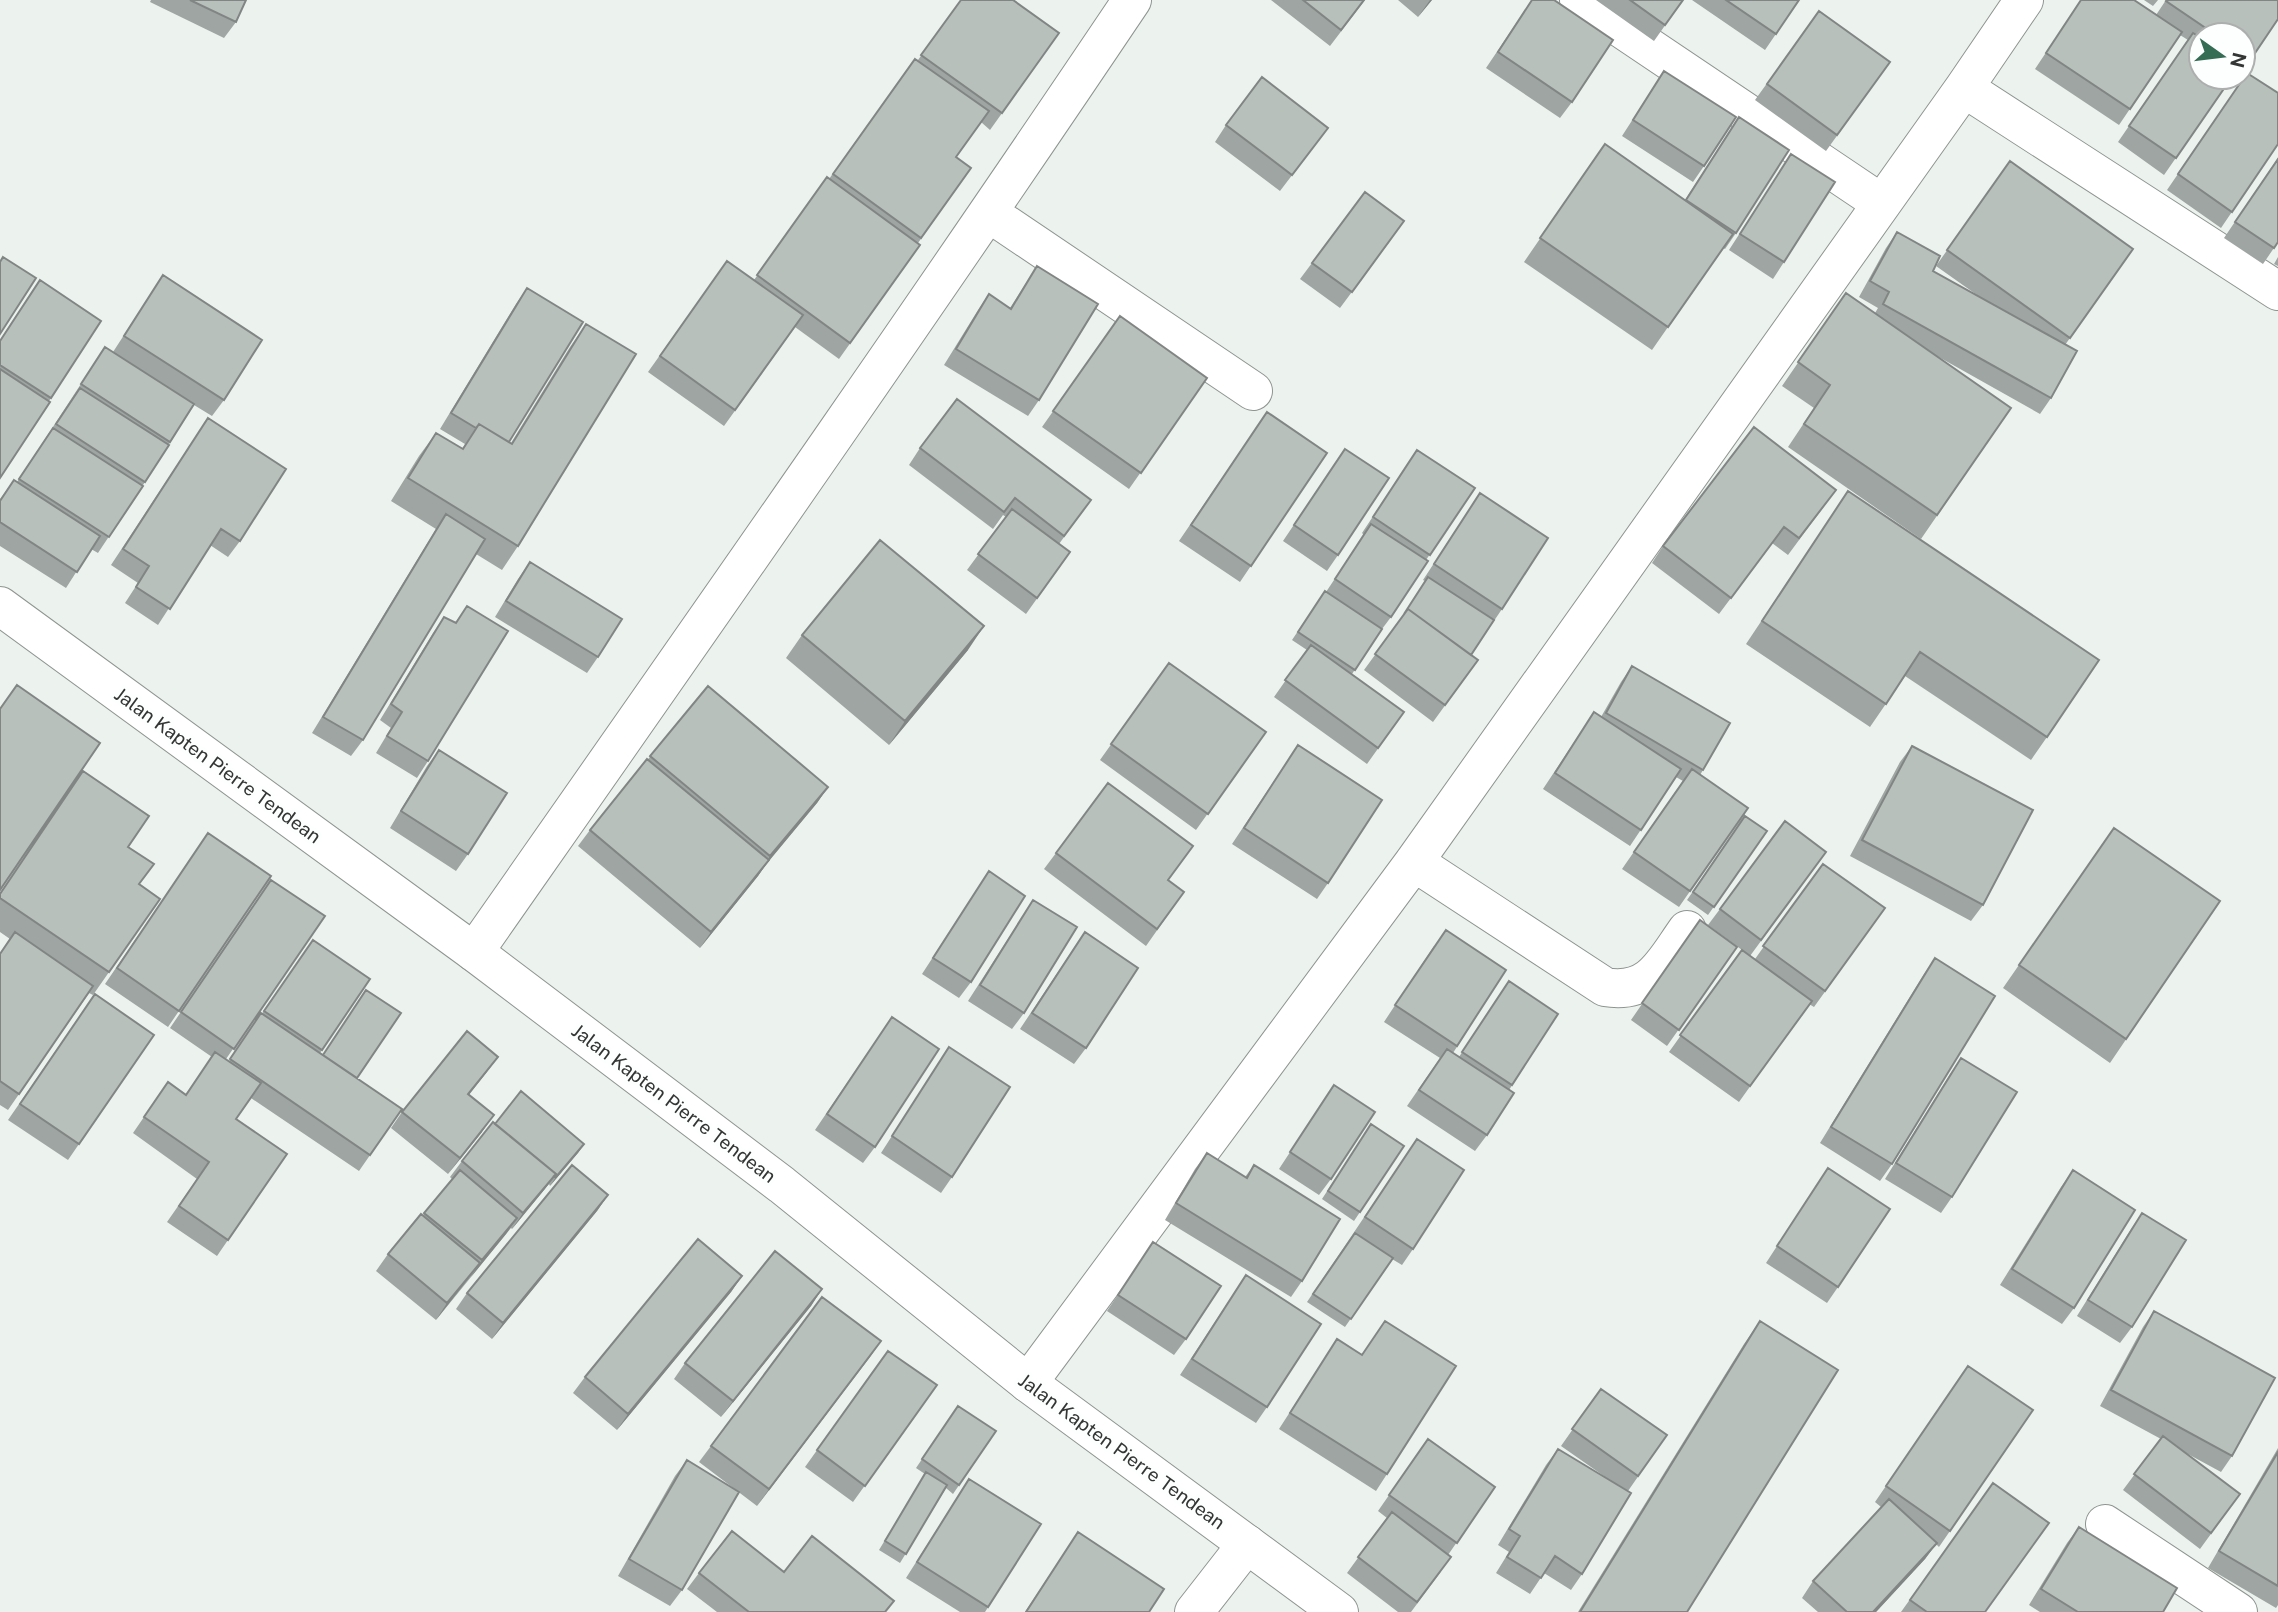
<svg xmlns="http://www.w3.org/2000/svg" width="2278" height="1612" font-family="'Public Sans',sans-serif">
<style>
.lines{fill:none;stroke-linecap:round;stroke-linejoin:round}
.street-casing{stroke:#8e9591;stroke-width:40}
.secondary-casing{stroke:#8e9591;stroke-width:40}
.street{stroke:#fff;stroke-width:38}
.secondary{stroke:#fff;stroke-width:38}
.wall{fill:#9ea5a2}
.shaded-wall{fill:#818684}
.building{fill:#b8c0bc;stroke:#818684;stroke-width:2}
.labels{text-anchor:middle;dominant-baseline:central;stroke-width:7;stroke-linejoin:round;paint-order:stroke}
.street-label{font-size:19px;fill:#333635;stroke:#fdfffe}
</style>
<rect width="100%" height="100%" fill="#ecf3ef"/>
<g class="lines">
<defs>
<path id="street" d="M1579,0L1881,203
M1964,88L2278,291
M989,213L1253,391
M1414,862L1605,987C1651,995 1664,962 1687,930
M474,952C695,636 917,320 1132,0
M1028,1383L1414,862L1964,88L2024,0
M2105,1524L2238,1612
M1194,1612L1247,1544"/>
<path id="secondary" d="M0,606L474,952L782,1185L1028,1383L1339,1612"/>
</defs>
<use href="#street" class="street-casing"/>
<use href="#secondary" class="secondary-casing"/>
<use href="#street" class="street"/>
<use href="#secondary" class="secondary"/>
</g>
<path class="wall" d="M151,0H246L236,22L224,38L150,2Z
M961,0L1059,33L990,130L981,122L956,157L971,168L918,243L920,245L839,359L795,327L724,426L648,372L727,261L754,280L827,177L829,179L915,59L918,60Z
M1271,0H1365L1330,46Z
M1398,0H1432L1418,17Z
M1532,0L1572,102L1560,118L1486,68Z
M1596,0H1683L1654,41Z
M1692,0H1799L1765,50Z
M2081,0L2156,15L2166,0L2278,19L2243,70V35H2201V77H2232L2164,175L2118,142L2188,40L2180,35L2119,125L2035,69Z
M2144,0H2158L2153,6Z
M1819,11L1890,62L1826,151L1755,100Z
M1664,71L1704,166L1693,182L1622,136Z
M2247,73L2278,144L2221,228L2167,190Z
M1739,117L1736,233L1725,249L1723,248L1652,350L1524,262L1605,144L1685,200Z
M1226,125L1328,128L1280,191L1215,142Z
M1791,154L1784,262L1773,279L1729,250Z
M2278,158V242L2263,264L2224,238Z
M2010,161L2133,249L2065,345L2051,398L2040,414L1937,356L2011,408L1921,539L1788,447L1814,408L1782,386L1846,293L1875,313L1878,308L1859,297L1886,248L1897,232L1933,271L1977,295L1936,266Z
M1392,238L1340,308L1300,279L1312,263Z
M2278,257V266L2274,264Z
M1037,266L1039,400L1028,416L944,365L978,310L989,294L1010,308Z
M163,275L224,400L212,416L194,405L145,482L98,553L91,549L66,588L0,546V499L14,480L17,482L105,347L113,352Z
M40,280L101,321L49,401L0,478V340Z
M527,288L509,442L511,443L570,347L586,324L518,546L502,570L476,554L363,740L351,756L312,733L436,529L391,501L419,456L436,433L462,449L465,444L440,429L516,304Z
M1120,316L1207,378L1129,489L1042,427Z
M1267,412L1327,453L1240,582L1179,541Z
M208,418L240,541L228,557L210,545L158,625L125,603L138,583L111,565Z
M920,448L1091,500L1059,544L1070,552L1026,614L967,570L1006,517L1003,515L993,529L909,465Z
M1345,449L1338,555L1327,571L1283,541Z
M1417,450L1475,488L1426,560L1391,617L1379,633L1352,674L1404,712L1367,764L1274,697L1307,650L1292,640L1325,591L1326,592L1364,535L1362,533Z
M1836,490L1788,555L1772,543L1719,614L1652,563L1663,546Z
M1848,491L2047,737L2031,760L1905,676L1870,727L1746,644Z
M1480,493L1502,609L1471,655L1478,660L1433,722L1364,670L1399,622L1425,581L1423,580Z
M530,562L598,657L587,673L495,617L518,579Z
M467,606L428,761L417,778L376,753L391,728L380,720L433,633L444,617L455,623Z
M802,635L968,650L889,745L786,658Z
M1169,663L1266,732L1196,830L1100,760Z
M1632,666L1703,770L1700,775L1748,808L1679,907L1622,869L1683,781L1676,777L1630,846L1543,789L1594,712L1601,717L1621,682Z
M708,686L828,787L817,803L769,860L758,876L700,948L578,846L590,830Z
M1298,745L1328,883L1317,899L1232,844Z
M1912,746L1983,905L1971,921L1850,856L1900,762Z
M439,750L468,854L456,871L390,828L427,766Z
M1745,816L1767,831L1708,915L1687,900Z
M2114,828L2220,901L2110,1063L2003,988Z
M208,833L271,876L168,1027L105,984Z
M128,847L139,885L160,899L93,995L89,993L8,1110L0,1105V953L10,939L0,932V893Z
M1826,852L1750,956L1755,959L1823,864L1885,908L1814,1007L1809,1004L1739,1102L1669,1052L1742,950L1708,925L1720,909Z
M1056,853L1184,892L1146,946L1044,869Z
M989,871L971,982L959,998L922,974Z
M271,880L325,916L226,1059L229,1061L313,940L370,979L320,1053L402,1109L359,1171L251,1098L236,1119L287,1154L217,1256L167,1222L197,1179L133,1133L168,1082L186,1094L212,1057L170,1028Z
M1033,900L1024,1013L1012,1029L968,1001Z
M1700,920L1737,947L1667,1046L1631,1020Z
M1434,946L1506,970L1453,1053L1459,1057L1498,997L1558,1014L1509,1090L1487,1135L1475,1151L1407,1106L1440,1058L1384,1022Z
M1074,948L1086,1048L1074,1064L1020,1029Z
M1935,958L1892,1164L1880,1181L1820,1143L1924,974Z
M95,994L154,1035L68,1160L8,1120Z
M892,1017L875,1147L863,1163L815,1130Z
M949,1047L952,1177L941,1193L881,1153Z
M1961,1058L1952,1197L1941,1213L1885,1179L1950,1074Z
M486,1073L469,1095L482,1132L448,1174L391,1128L402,1112Z
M1334,1085L1331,1179L1319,1195L1279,1169Z
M495,1124L584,1144L550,1186L549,1184L512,1229L511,1228L436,1320L376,1271L388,1254L423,1215L452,1179L450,1177L462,1161Z
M1371,1124L1404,1146L1354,1221L1322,1199Z
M1207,1153L1245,1177L1254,1165L1302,1281L1291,1297L1165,1220L1195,1169Z
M1406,1155L1413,1249L1402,1265L1392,1259L1345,1327L1307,1302Z
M1828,1168L1838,1287L1827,1303L1766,1263Z
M2073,1170L2074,1308L2062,1324L2000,1285L2061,1187Z
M608,1195L597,1211L492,1339L456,1309L467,1293Z
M2142,1213L2132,1327L2120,1343L2077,1316L2131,1229Z
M1153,1242L1186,1339L1174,1355L1107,1311Z
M1246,1275L1267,1407L1256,1423L1180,1375Z
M742,1276L731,1292L617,1430L573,1393L585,1377Z
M822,1289L811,1306L721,1417L674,1379L685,1363Z
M2154,1311L2232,1456L2221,1472L2186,1453L2240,1494L2200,1549L2123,1490L2161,1439L2100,1406L2143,1327Z
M1385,1321L1387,1474L1376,1491L1279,1429L1337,1339L1362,1355Z
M1760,1321L1687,1612H1578L1744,1344Z
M881,1341L757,1506L699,1462L711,1446Z
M888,1351L937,1385L853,1502L805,1467Z
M1968,1366L2033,1410L1939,1547L1936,1544L1925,1559L1876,1612H1818L1802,1598L1813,1581L1881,1507L1875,1502Z
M1601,1389L1667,1435L1628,1491L1582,1574L1571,1590L1544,1573L1530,1594L1496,1573L1509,1552L1498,1545L1546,1465L1558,1449L1611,1481L1561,1446Z
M958,1406L996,1431L953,1494L946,1488L900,1563L879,1550L925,1474L916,1468Z
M1428,1439L1495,1487L1448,1555L1440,1573L1411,1612H1398L1347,1573L1387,1518L1378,1511Z
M2278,1448V1605L2276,1608L2208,1568Z
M687,1460L682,1590L670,1606L618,1576L675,1476Z
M969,1479L1041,1524L985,1612H960L906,1578Z
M1993,1483L1985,1612H1901Z
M2079,1527L2163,1612H2040L2029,1605L2067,1543Z
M1078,1532L1149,1612H1025Z
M784,1572L886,1612H717L687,1589L699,1573Z"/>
<path class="shaded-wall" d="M1430,0H1432L1418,17Z
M984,626L968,650L889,745L905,721Z
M828,787L817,803L759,873L770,856Z
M769,860L758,876L700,948L711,932Z
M498,1057L486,1073L456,1110L468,1094Z
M494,1115L482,1132L448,1174L460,1158Z
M584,1144L578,1153L550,1186L556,1177Z
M556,1174L544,1190L512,1229L523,1213Z
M608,1195L597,1211L492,1339L503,1323Z
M517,1218L506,1234L471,1277L482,1260Z
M480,1263L468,1279L436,1320L447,1303Z
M742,1276L731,1292L617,1430L628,1414Z
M822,1289L811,1306L721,1417L733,1401Z
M881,1341L870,1357L757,1506L769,1489Z
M1937,1543L1925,1559L1876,1612H1873Z"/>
<path class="building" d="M190,0H246L236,22Z
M961,0H1013L1059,33L1002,113L921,55Z
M1303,0H1364L1341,30Z
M1532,0H1554L1613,40L1572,102L1498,52Z
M1630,0H1683L1665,25Z
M1726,0H1799L1776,34Z
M2081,0H2134L2182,32L2130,109L2046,53Z
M2167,0H2278V19L2251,59L2243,53V35H2216L2166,1Z
M1819,11L1890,62L1837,135L1767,84Z
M2193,33L2201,38V77H2232L2176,158L2129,126Z
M915,59L989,111L956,157L971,168L921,238L833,174Z
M1664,71L1736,117L1704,166L1633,120Z
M2247,73L2278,93V144L2232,212L2178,174Z
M1262,77L1328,128L1292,175L1226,125Z
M1739,117L1789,150L1736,233L1686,200Z
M1605,144L1733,234L1668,327L1540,238Z
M1791,154L1835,182L1784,262L1740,234Z
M2278,159V242L2274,248L2235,222Z
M2010,161L2133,249L2070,338L1947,250Z
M827,177L920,245L850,343L757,275Z
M1365,192L1404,221L1352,292L1312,263Z
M1897,232L1940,256L1933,271L2077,351L2051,398L1883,304L1889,292L1870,281Z
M3,257L36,278L0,334V262Z
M727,261L803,315L735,410L660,356Z
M1037,266L1098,304L1039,400L956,349L989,294L1011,309Z
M163,275L262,340L224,400L124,336Z
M40,280L101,321L51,398L0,365V341Z
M527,288L583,322L509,442L479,424L476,428L451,413Z
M1846,293L2011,408L1937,515L1804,424L1830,385L1798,362Z
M1120,316L1207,378L1141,473L1053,411Z
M586,324L636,354L518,546L408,478L436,433L463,449L479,424L512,444Z
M105,347L194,404L170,442L81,384Z
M0,369L50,402L0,478Z
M80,388L169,445L145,482L56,424Z
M957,399L1091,500L1064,536L1015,498L1004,512L920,448Z
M1267,412L1327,453L1251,566L1191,525Z
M208,418L286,469L240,541L221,529L170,609L136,587L149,566L123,549Z
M1754,427L1836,490L1799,538L1784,527L1731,598L1663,546Z
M53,428L143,486L109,537L19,479Z
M1345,449L1389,478L1338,555L1294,525Z
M1417,450L1475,488L1430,555L1373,517Z
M14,480L100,536L77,572L0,522V501Z
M1848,491L2099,660L2047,737L1920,652L1886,704L1762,621Z
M1480,493L1548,538L1502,609L1434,564Z
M1012,509L1070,552L1037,598L978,554Z
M446,514L485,539L363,740L323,717Z
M1371,524L1428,561L1391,617L1335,579Z
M880,540L984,626L905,721L802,635Z
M530,562L622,619L598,657L506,601Z
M1428,577L1494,620L1471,655L1408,609L1404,614Z
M1325,591L1382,629L1355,670L1298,632Z
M467,606L508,631L428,761L387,736L402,712L391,704L444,617L456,623Z
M1408,609L1478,660L1445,705L1375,654Z
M1311,645L1404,712L1378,748L1285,680Z
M1169,663L1266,732L1208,814L1111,744Z
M1632,666L1730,723L1703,770L1606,713Z
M17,685L100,743L0,890V709Z
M708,686L828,787L770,856L650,756Z
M1594,712L1681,769L1641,830L1555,773Z
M1298,745L1382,800L1328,883L1244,828Z
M1912,746L2033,810L1983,905L1862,840Z
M439,750L507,793L468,854L401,811Z
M647,759L769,860L711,932L590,830Z
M1692,769L1748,808L1690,891L1634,852Z
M83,771L149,816L128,847L154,864L139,884L160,899L109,972L0,898V894Z
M1108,783L1193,846L1168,880L1184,892L1157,929L1056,853Z
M1745,816L1767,831L1714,907L1693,892Z
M1785,821L1826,852L1761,940L1720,909Z
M2114,828L2220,901L2126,1039L2019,965Z
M208,833L271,876L179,1011L117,968Z
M1823,864L1885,908L1825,991L1763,946Z
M989,871L1025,896L971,982L933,958Z
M271,880L325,916L234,1049L181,1012Z
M1033,900L1077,927L1024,1013L980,985Z
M1700,920L1737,947L1679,1030L1642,1003Z
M1446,930L1506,970L1457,1046L1395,1005Z
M15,932L93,986L19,1094L0,1081V954Z
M1085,932L1138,968L1086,1048L1032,1013Z
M313,940L370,979L322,1050L264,1011Z
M1742,950L1812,1001L1750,1086L1680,1035Z
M1935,958L1995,996L1892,1164L1831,1127Z
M1509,981L1558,1014L1512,1085L1462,1052Z
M366,990L401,1013L357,1078L323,1055Z
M95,994L154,1035L79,1144L20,1104Z
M261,1013L402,1109L370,1155L230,1059Z
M892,1017L939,1049L875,1147L827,1114Z
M467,1031L498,1057L468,1094L494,1115L460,1158L402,1112Z
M949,1047L1010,1087L952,1177L892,1136Z
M1447,1049L1514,1093L1487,1135L1419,1090Z
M215,1052L261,1083L236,1119L287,1154L228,1240L179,1206L209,1162L144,1117L168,1082L186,1095Z
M1961,1058L2017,1092L1952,1197L1896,1163Z
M1334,1085L1375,1112L1331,1179L1290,1152Z
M521,1091L584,1144L556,1177L554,1176L556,1174L495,1124Z
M493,1122L556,1174L523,1213L462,1161Z
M1371,1124L1404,1146L1360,1212L1328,1191Z
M1417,1139L1464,1170L1413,1249L1365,1217Z
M1207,1153L1247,1178L1254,1165L1340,1219L1302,1281L1176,1203Z
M572,1165L608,1195L503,1323L467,1293Z
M1828,1168L1890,1209L1838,1287L1777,1246Z
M460,1170L517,1218L482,1260L424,1213Z
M2073,1170L2135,1210L2074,1308L2012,1269Z
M2142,1213L2186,1240L2132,1327L2088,1300Z
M421,1214L480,1263L447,1303L388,1254Z
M1355,1233L1393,1258L1351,1319L1313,1294Z
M698,1239L742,1276L628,1414L585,1377Z
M1153,1242L1221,1286L1186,1339L1118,1295Z
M775,1251L822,1289L733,1401L685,1363Z
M1246,1275L1321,1324L1267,1407L1192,1359Z
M822,1297L881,1341L769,1489L711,1446Z
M2154,1311L2275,1378L2232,1456L2111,1390Z
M1385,1321L1456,1366L1387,1474L1290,1413L1337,1339L1362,1355Z
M1760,1321L1838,1370L1687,1612H1580Z
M888,1351L937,1385L865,1486L817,1450Z
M1968,1366L2033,1410L1950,1531L1886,1486Z
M1601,1389L1667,1435L1638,1476L1572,1429Z
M958,1406L996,1431L959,1485L922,1459Z
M2163,1436L2240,1494L2211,1533L2134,1474Z
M1428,1439L1495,1487L1457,1543L1389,1495Z
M1558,1449L1631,1493L1582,1574L1555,1556L1541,1578L1507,1557L1520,1536L1509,1529Z
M2278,1452V1586L2219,1551Z
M687,1460L739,1492L682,1590L629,1559Z
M926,1472L947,1485L906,1554L885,1541Z
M969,1479L1041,1524L988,1607L917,1562Z
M1993,1483L2049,1523L1985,1612H1927L1910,1600Z
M1889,1499L1937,1543L1873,1612H1847L1813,1581Z
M1392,1512L1451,1557L1417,1602L1358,1557Z
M2079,1527L2177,1588L2163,1612H2078L2041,1589Z
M732,1531L784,1572L812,1536L894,1601L885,1612H749L699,1573Z
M1078,1532L1164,1589L1149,1612H1026Z"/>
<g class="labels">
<g class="street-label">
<text transform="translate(218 765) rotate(36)">Jalan Kapten Pierre Tendean</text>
<text transform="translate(674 1103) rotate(37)">Jalan Kapten Pierre Tendean</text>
<text transform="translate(1122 1451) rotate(36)">Jalan Kapten Pierre Tendean</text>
</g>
</g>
<g transform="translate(2222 56) rotate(104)"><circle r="33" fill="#fdfffe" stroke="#acafae" stroke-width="2"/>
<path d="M0-5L12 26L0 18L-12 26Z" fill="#346c54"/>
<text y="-10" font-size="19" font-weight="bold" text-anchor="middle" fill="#333635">N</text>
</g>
</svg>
